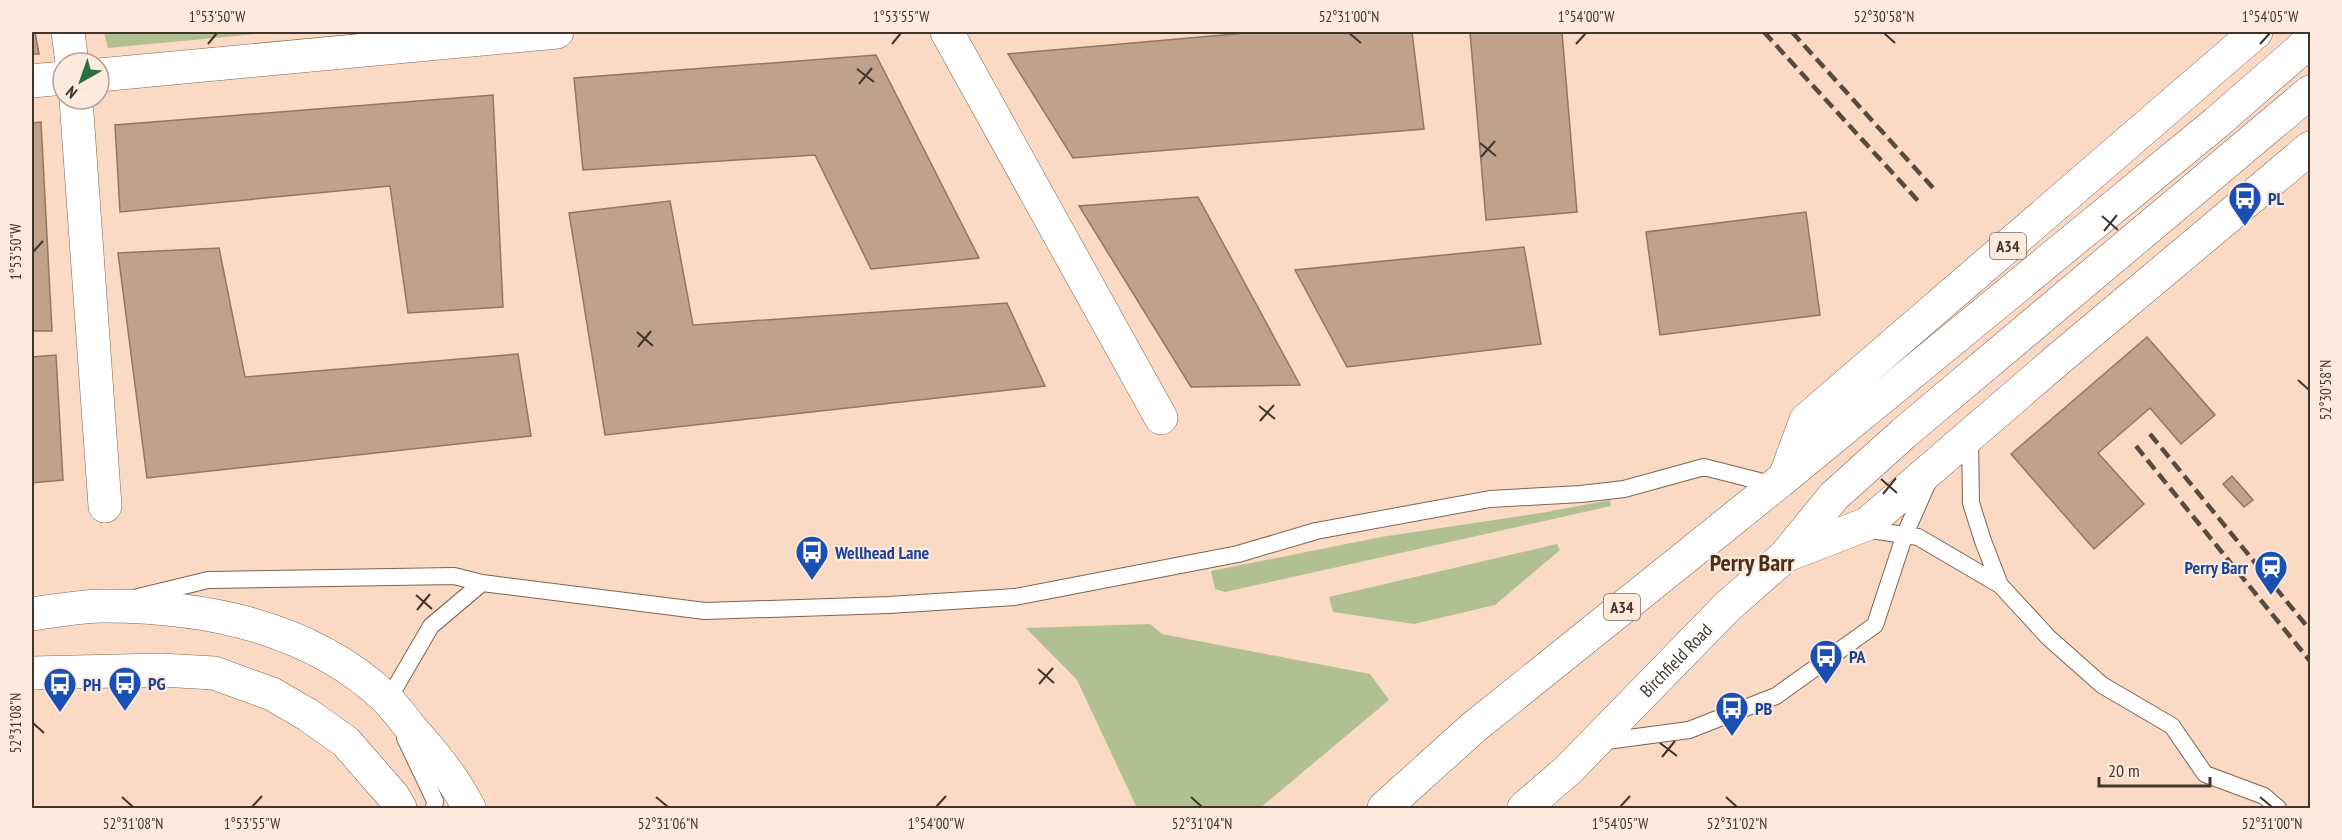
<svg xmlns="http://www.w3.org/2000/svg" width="2342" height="840" font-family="'PT Sans Narrow',sans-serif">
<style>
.green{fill:#b0c093}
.building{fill:#bfa18c;stroke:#937662;stroke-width:1.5}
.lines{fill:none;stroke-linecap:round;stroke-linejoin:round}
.service-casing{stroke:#7f6350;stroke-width:18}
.minor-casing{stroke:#7f6350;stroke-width:34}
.primary-casing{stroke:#7f6350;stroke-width:34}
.trunk-casing{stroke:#7f6350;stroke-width:34}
.service{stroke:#fff;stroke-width:16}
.minor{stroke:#fff;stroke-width:33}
.primary{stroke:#fff;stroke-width:33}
.trunk{stroke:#fff;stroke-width:33}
.rail{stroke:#584a3f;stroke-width:4.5;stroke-dasharray:12 6;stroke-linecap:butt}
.ticks{fill:none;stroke:#41352c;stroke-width:2}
.labels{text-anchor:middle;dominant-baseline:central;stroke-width:4.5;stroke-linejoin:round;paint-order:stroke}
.shield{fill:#feeadc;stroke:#7a6b61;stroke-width:1.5}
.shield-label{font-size:16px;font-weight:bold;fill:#41352c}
.transit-label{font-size:18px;font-weight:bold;fill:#164399;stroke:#feeadc;text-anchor:start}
.street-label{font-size:18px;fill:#41352c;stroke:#feeadc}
.district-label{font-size:24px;font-weight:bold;fill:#472f1c;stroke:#feeadc}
.neatline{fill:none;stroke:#41352c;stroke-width:2}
.ticks-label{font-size:15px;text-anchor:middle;fill:#41352c}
</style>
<rect width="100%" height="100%" fill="#fadac4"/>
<path class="green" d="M104,32H278L108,48Z
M1610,500L1611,506L1225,592L1215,589L1211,571L1381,537L1541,513Z
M1557,544L1560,550L1495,605L1414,624L1333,612L1329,597Z
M1150,624L1162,634L1370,674L1389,700L1260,808H1137L1077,680L1026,628Z"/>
<path class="building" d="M32,32H35L39,54H32Z
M1257,32H1412L1424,129L1073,158L1008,54Z
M1470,32H1562L1577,212L1486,220Z
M876,55L979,258L871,269L815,155L583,170L574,78Z
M493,95L503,307L408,313L390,186L120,212L115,125Z
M41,122L52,331H32V123Z
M1198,197L1300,385L1191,387L1079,206Z
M670,201L693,325L1007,303L1045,386L605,435L569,213Z
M1806,212L1820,315L1660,335L1646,232Z
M1524,247L1541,344L1347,367L1295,270Z
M219,248L245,377L518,354L531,436L147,478L118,253Z
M2147,337L2215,415L2181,444L2150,408L2098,453L2144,504L2094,549L2011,454Z
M56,355L63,480L32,483V357Z
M2232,476L2253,500L2244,507L2223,484Z"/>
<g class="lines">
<defs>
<path id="service" d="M1970,437L1971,503L1983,541L2000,585
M1864,529L1918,537L2000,585L2049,638L2102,685L2172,726L2205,774L2264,796L2278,808
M138,597L208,580L454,576L482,583L705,611L889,605L1015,597L1238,554L1316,531L1490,499L1581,494L1624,489L1704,467L1759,481L1771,487
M389,704L388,700L431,626L482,583
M405,738L435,801L434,808
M1599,742L1689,730L1776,696L1875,625L1905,534L1929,480"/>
<path id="minor" d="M68,32L72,63
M947,32L1161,418
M99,75L557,32
M32,81L63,78
M76,99L105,506"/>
<path id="primary" d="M32,614C55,611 80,606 104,606C205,606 311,627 387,699C396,709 405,720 413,731C434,754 455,780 469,808
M32,673L161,670L214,673L272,694L308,715L346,742L393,796L400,808"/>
<g id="trunk">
<path d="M1785,477L1806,420L2256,32"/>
<path d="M1787,555L1867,524L2055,362L2310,148"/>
<path d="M1384,808L1474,727L1784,478L2216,123L2310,41"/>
<path id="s1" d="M1524,808L1568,770L1727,607L1785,556L1834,496L1904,433L2310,92"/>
</g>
</defs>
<use href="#service" class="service-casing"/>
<use href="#minor" class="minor-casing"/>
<use href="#primary" class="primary-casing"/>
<use href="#trunk" class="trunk-casing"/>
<use href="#service" class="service"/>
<use href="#minor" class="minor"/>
<use href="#primary" class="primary"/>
<use href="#trunk" class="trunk"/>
<path class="rail" d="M1764,32L1920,203
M1792,32L1934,189
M2150,434L2310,630
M2136,446L2310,661"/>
</g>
<path class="ticks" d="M1349,33L1361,43M1884,33L1895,43M208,44L217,33M892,44L901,33M1576,44L1586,33M2260,44L2270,33M857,69L874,82M859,84L872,68M1480,143L1496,156M1481,157L1495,141M2102,216L2118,230M2104,231L2117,215M33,252L43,241M637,332L653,346M638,347L651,331M2298,380L2309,390M1259,406L1275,419M1260,421L1274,405M1881,479L1897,493M1883,494L1896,478M416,595L432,609M417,610L430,594M1038,669L1054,683M1039,684L1053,668M33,723L44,733M1660,743L1677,756M1662,757L1675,741M122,797L133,807M656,797L668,807M1191,797L1202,807M1726,797L1737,807M2260,797L2272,807M252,807L262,796M936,807L946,796M1620,807L1630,796"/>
<defs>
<symbol id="bus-pin" viewBox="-11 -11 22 30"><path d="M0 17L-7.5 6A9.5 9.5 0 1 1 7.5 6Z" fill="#1a4fb4" stroke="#feeadc"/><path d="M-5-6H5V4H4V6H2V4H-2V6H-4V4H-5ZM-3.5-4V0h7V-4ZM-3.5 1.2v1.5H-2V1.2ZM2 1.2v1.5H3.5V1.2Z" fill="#fff"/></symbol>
<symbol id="station-pin" viewBox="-11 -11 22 30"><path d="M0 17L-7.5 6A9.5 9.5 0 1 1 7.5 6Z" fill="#1a4fb4" stroke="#feeadc"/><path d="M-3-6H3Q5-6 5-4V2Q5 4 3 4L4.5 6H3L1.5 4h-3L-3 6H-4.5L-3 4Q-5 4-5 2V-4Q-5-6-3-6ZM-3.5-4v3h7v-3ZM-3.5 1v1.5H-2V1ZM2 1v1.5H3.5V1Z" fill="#fff"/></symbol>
</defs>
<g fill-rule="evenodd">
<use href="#bus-pin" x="2226" y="179" width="38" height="52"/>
<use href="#bus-pin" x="793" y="533" width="38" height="52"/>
<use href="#station-pin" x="2252" y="548" width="38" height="52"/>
<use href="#bus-pin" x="1807" y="637" width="38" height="52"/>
<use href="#bus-pin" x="106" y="664" width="38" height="52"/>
<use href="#bus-pin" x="41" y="665" width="38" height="52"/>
<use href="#bus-pin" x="1713" y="689" width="38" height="52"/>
</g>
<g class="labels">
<g class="shield">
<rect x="1990" y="233" width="36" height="26" rx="4.5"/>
<rect x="1604" y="594" width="36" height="26" rx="4.5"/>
</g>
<g class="shield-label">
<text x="2008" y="246">A34</text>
<text x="1622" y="607">A34</text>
</g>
<g class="transit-label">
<text x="2268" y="198">PL</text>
<text x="835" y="552">Wellhead Lane</text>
<text x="2248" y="567" text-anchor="end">Perry Barr</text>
<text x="1849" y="656">PA</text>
<text x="148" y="683">PG</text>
<text x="83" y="684">PH</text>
<text x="1755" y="708">PB</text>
</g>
<g class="street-label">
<text stroke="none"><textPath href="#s1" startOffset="212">Birchfield Road</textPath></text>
</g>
<g class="district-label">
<text x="1752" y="562">Perry Barr</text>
</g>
</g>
<rect width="2342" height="840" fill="none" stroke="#feeadc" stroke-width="66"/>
<g transform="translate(81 81) rotate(220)"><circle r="28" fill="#feeadc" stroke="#b2a296" stroke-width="1.5"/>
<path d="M0-4.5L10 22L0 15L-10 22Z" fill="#28713f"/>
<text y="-9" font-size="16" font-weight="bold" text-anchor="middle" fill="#41352c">N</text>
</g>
<path d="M2099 777v9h111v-9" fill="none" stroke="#41352c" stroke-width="3"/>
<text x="2108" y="777" font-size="18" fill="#41352c" stroke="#feeadc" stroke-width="4.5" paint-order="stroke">20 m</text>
<rect x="33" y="33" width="2276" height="774" class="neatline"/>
<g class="ticks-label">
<text x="217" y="22">1°53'50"W</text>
<text x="901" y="22">1°53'55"W</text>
<text x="1349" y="22">52°31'00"N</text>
<text x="1586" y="22">1°54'00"W</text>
<text x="1884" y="22">52°30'58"N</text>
<text x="2270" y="22">1°54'05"W</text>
<text transform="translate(16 252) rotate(-90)" y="5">1°53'50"W</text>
<text transform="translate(2326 390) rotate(-90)" y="5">52°30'58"N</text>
<text transform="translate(16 723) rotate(-90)" y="5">52°31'08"N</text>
<text x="133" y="829">52°31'08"N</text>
<text x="252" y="829">1°53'55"W</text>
<text x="668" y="829">52°31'06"N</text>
<text x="936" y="829">1°54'00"W</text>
<text x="1202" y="829">52°31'04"N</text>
<text x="1620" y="829">1°54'05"W</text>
<text x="1737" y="829">52°31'02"N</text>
<text x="2272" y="829">52°31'00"N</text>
</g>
</svg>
